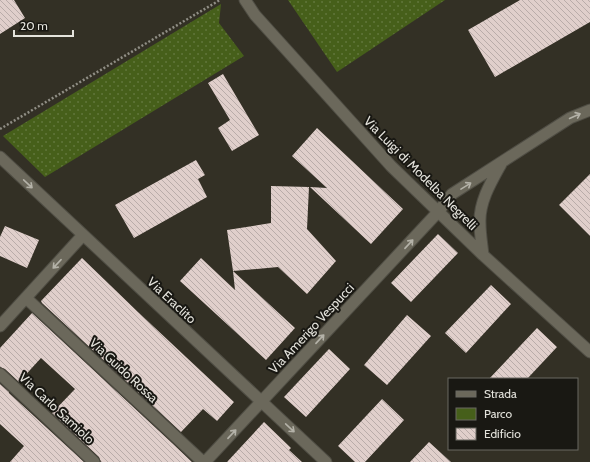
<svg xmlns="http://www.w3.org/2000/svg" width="590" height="462" font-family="Cabin,sans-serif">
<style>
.green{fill:url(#green-dots)}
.building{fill:url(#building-back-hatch)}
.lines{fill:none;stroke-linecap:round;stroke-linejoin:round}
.minor-casing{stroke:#4f4d44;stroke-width:13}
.path{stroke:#908e85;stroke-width:2.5;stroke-dasharray:2 2;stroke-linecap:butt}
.minor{stroke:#6b685b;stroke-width:11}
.oneway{stroke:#b4b2a8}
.labels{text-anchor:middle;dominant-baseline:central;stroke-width:4;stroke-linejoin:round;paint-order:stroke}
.street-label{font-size:13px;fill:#e4e3dc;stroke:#191813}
</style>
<defs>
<pattern id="green-dots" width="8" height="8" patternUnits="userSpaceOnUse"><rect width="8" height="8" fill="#465f1a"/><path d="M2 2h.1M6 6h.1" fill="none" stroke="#61763b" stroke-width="1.8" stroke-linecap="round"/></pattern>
<pattern id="building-back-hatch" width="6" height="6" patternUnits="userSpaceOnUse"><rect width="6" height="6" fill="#e0cfcb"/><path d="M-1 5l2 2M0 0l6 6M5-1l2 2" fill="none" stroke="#b9aca9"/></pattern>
</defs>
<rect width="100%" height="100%" fill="#333025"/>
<path class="green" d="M288,0H445L337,72Z
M221,4L219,23L244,56L45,177L3,136Z"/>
<path class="building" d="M0,0H14L25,18L0,34Z
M520,0H590V22L495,77L468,30Z
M223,74L259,135L232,151L218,128L230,120L208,83Z
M317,128L403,209L371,244L310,187L327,188L292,156Z
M196,160L205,175L198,179L207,197L134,238L115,205Z
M590,174V236L559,205Z
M271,186L309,187L307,229L336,261L307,294L278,267L233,271L227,230L271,223Z
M5,226L39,240L27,268L0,256V237Z
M438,234L458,253L411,302L391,283Z
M82,258L138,312L234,402L217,421L203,409L181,432L42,303L41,301Z
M201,258L235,290L233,271L295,328L266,360L180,281Z
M491,285L511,304L466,353L445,333Z
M32,313L172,443L192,462H101L99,457L52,413L75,389L41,358L19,382L5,369L0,367V348Z
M407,315L431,336L387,385L364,365Z
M537,328L557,347L527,379H489Z
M329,349L350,369L306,417L284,397Z
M0,384L9,392V393L84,462H10L24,446L0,424Z
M382,399L404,420L365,462H355L338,446Z
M264,422L291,448L289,450L302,462H227Z
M429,442L451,462H410Z"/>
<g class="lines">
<defs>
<path id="minor" d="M245,0L255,15L391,166L483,255L590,352
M0,157L326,462
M483,255C482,245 480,234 480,223C479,202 491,182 501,164
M26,298L203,462
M0,326L83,235
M0,374L94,462
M205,462L438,212L452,194L570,118L590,110"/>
</defs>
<use href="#minor" class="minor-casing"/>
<path class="path" d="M0,129L220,0"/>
<use href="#minor" class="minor"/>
</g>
<defs><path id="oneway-shaft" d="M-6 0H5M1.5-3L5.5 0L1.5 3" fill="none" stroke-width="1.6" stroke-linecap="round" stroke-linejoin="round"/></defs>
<g class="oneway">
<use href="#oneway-shaft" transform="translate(575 116) rotate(-24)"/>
<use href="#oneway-shaft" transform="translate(28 184) rotate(43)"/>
<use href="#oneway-shaft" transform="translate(466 186) rotate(-32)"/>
<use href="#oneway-shaft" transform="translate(409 244) rotate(-47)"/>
<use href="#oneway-shaft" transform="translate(57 264) rotate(133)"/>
<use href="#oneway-shaft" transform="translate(320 339) rotate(-47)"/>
<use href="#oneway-shaft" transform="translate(290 428) rotate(43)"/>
<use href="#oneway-shaft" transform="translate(232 434) rotate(-47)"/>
</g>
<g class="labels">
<g class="street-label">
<text transform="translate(421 173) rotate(45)">Via Luigi di Modelba Negrelli</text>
<text transform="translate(172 300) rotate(43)">Via Eraclito</text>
<text transform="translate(311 328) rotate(-47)">Via Amerigo Vespucci</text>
<text transform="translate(124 370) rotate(43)">Via Guido Rossa</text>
<text transform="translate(57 408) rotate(43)">Via Carlo Samiolo</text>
</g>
</g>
<rect x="448" y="378" width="130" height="72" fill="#191813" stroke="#6a6963"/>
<rect x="456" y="391" width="20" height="6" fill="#6b685b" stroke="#6a6963"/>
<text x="484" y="398" font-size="12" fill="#e4e3dc">Strada</text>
<rect x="456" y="408" width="20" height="12" fill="#465f1a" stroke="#6a6963"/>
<text x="484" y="418" font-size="12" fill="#e4e3dc">Parco</text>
<rect x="456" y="428" width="20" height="12" fill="url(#building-back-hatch)" stroke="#6a6963"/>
<text x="484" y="438" font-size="12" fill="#e4e3dc">Edificio</text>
<path d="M14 30v6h59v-6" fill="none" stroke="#e4e3dc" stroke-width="2"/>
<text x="20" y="30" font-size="12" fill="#e4e3dc" stroke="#191813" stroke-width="3" paint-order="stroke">20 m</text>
</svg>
